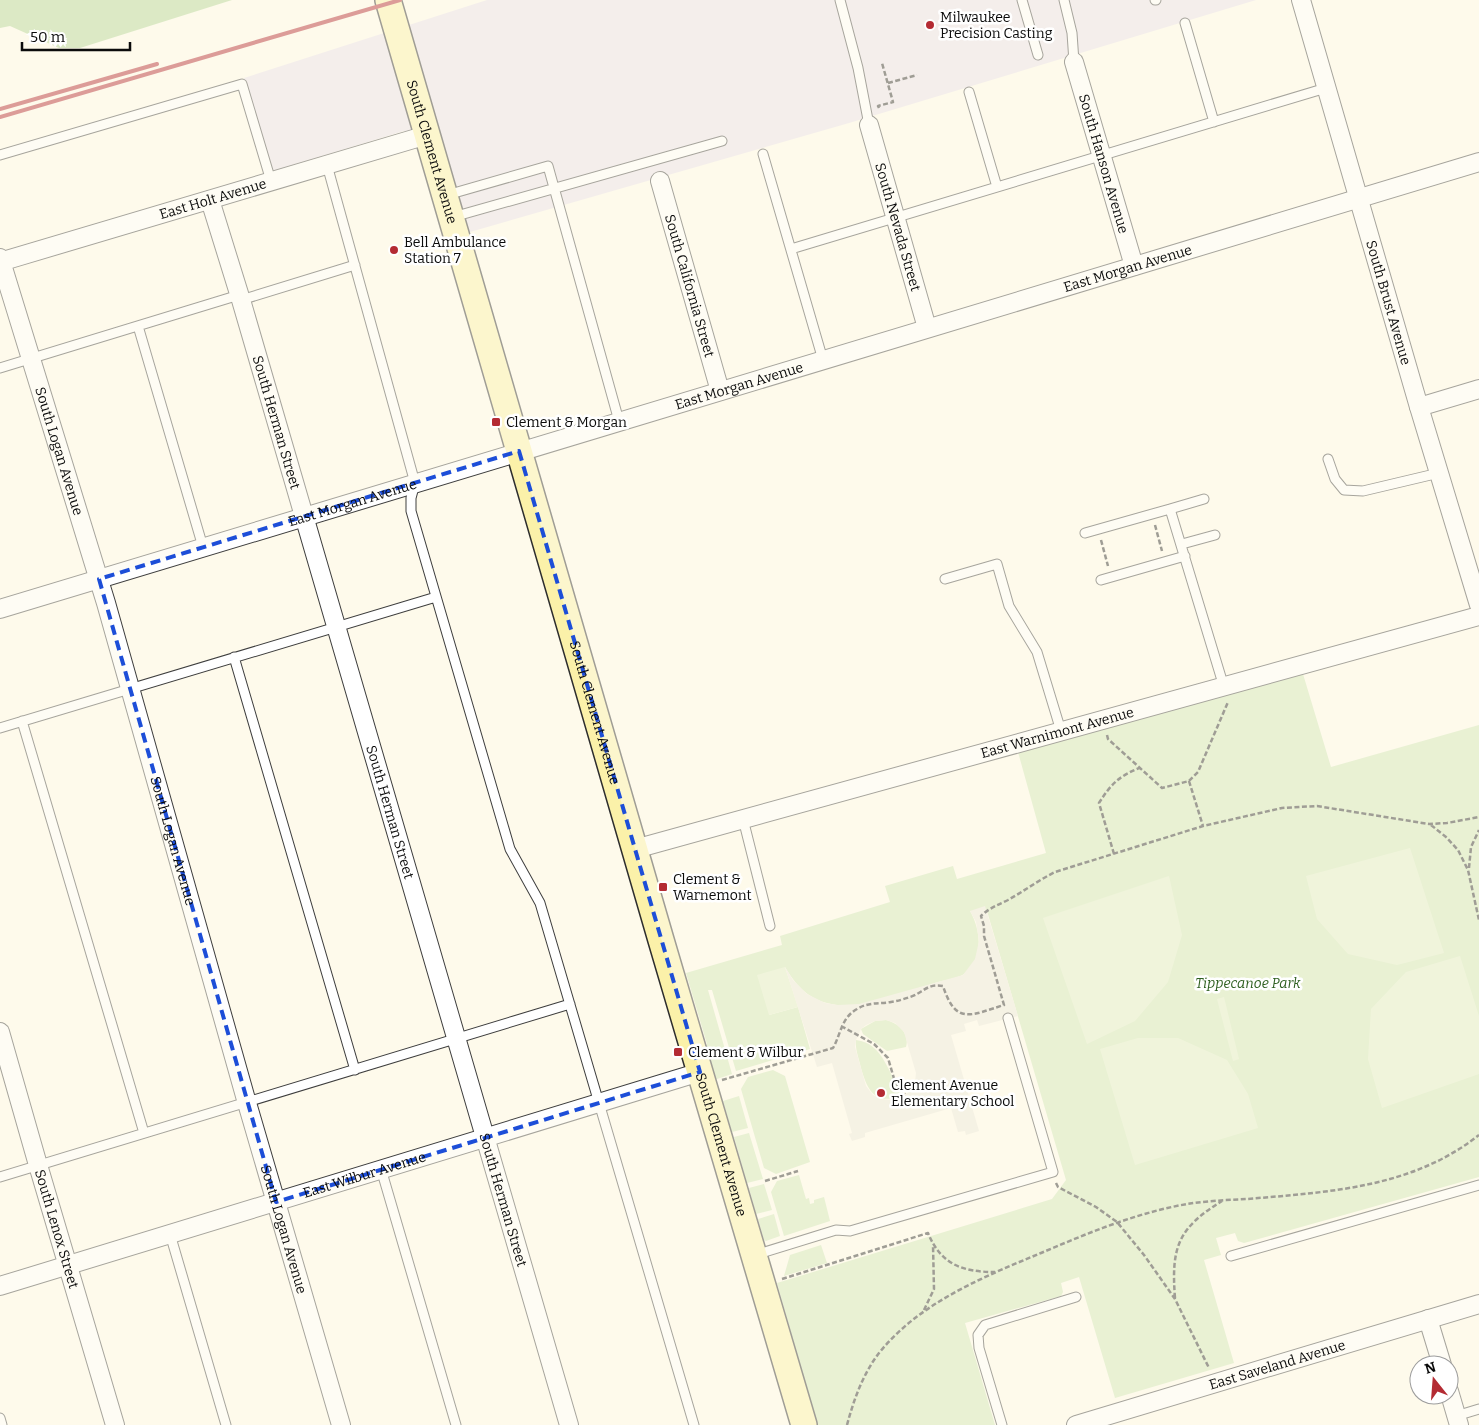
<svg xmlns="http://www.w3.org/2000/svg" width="1479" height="1425" font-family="Bitter,serif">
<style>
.industrial{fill:#e9e0ea}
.green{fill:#d0e6b7}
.forest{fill:#b4d697}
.pitch{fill:#e1eec8}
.plaza{fill:#ece8db;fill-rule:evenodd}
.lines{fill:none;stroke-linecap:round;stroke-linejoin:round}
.lane-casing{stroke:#3e3e3e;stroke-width:11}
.street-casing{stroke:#3e3e3e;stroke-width:20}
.secondary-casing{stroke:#2d2d2d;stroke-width:28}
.path{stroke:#2d2d2d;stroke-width:2.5;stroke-dasharray:5 2.5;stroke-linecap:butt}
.lane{stroke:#fff;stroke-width:9}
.street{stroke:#fff;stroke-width:18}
.secondary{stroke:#fbf1a9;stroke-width:25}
.rail{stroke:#b42b33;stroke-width:4}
.marked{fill:none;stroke:#1d4ed8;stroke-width:4;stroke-dasharray:10 6;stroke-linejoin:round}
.poi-dot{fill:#b42b33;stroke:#fff;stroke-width:2}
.labels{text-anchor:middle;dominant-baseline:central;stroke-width:5;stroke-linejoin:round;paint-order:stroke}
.poi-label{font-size:14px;fill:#0b0b0b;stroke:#fff;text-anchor:start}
.street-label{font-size:14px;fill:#0b0b0b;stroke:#fff}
.park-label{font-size:14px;font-style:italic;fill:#2e5f20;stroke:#fff}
</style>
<rect width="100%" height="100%" fill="#fefaeb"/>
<path class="industrial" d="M487,0H1256L849,123L456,236L431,150L404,131L273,171L244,78Z"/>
<path class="green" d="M1303,674L1331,767L1479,725V1177L1244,1243L1238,1241L1235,1233L1216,1238L1221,1255L1204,1260L1234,1363L1115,1398L1079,1277L1061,1283L1063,1292L1061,1296L965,1323L995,1425H817L777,1283L1052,1199L1066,1180L987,911H970C981,930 984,959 964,974C957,979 943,980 935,983C910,990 875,1003 850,1006C842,1006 834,1005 827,1003C807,998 795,984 785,967L769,1015L798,1007L810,1049L736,1071L712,990H708L732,1074L717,1079H711L703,1051L707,1044L686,973L782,945L780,936L890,902L885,886L953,866L957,879L1046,853L1018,752Z
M886,1020C898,1023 910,1033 906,1047L887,1051L863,1034L861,1029L875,1021Z
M856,1040C884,1043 889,1076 903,1096C875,1105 868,1092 861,1068C859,1058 855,1050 856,1040Z
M773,1070L785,1076L810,1162L776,1174L764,1168L741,1089L748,1077Z
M739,1096L748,1128L732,1132L723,1101Z
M749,1133L763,1179L747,1183L734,1137Z
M799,1175L806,1199L809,1198L810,1204L814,1203V1200L824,1197L830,1221L784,1236L771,1192L777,1181Z
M764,1184L772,1210L756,1214L749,1188Z
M774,1214L780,1236L766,1241L764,1240L758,1219Z
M821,1245L827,1263L784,1276L790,1255Z"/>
<path class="forest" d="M0,0H232L80,48H59L10,26L0,28Z"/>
<path class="pitch" d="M1410,848L1444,953L1397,965L1348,954L1317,919L1306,876Z
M1169,876L1182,935L1168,982L1135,1021L1087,1044L1043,918Z
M1460,956L1479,1016V1074L1382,1108L1368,1059L1371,1009L1406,972Z
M785,967L798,1007L769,1015L757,975Z
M1224,997L1239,1059L1233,1061L1217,999Z
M1138,1038H1178L1227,1060L1248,1094L1258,1128L1135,1165L1100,1049Z"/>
<path class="plaza" d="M985,906L1018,1016L979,1026L977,1020L964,1024L966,1031L951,1035L979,1131L966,1135L965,1131L958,1132L951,1108L865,1133V1137L852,1141L849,1134L852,1133L832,1063L817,1067L785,967L793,980L807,994L825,1003L838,1005L859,1004L963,975L975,959L979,941L976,922L970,911ZM886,1020L895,1023L904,1032L916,1073L915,1082L910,1091L903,1096L892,1100L881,1099L873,1095L866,1086L855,1047L856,1040L861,1029L866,1025L875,1021Z"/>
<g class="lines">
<defs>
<path id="lane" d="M840,0L858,68L869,125
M1022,0L1038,55
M1064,0L1072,33L1074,62
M1155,0H1156
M1185,23L1214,122
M969,92L997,187
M763,154L823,360
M0,155L242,84L271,181
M327,165L415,483L411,498V511L510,849L540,903L694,1425
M447,195L548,166L619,421
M453,217L722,141
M791,249L1326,88
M241,300L355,265
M138,326L203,547
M0,368L239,295
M1328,459L1335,479L1344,490L1363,491L1439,473
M1170,509L1204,499
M1085,533L1170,509L1224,687
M1182,544L1215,535
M945,579L997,564L1009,606L1037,652L1061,731
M1101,580L1185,556
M234,657L355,1070
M22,721L144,1133
M0,728L436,597
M743,819L770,926
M381,1169L456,1425
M0,1177L570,1004
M170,1234L226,1425
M755,1255L836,1230L850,1231L1053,1172L1008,1018
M1231,1256L1479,1185
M1456,1416L1479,1409
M0,1418L2,1425
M1002,1425L979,1348L978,1335L985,1325L1076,1297"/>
<g id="street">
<path id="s1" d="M1301,0L1419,407L1479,605"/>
<path id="s2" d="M1074,62L1134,266"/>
<path id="s3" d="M869,125L927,328"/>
<path id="s4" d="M660,181L720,391"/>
<path id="s5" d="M210,200L241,300L569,1425"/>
<path id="s6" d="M0,258L106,603L247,1103L341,1425"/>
<path id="s7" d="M0,262L427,135"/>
<path d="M1419,407L1479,389"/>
<path id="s8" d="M0,609L1479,162"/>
<path id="s9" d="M635,849L1479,616"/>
<path id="s10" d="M0,1032L38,1165L115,1425"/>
<path id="s11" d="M0,1286L700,1072"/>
<path d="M1428,1319L1442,1365"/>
<path d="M1449,1391L1459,1425"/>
<path id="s12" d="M1076,1425L1479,1304"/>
</g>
<g id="secondary">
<path id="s13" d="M388,0L661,940L804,1425"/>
</g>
</defs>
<use href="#lane" class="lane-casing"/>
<use href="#street" class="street-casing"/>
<use href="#secondary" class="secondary-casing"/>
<path class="path" d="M888,83L917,75
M879,108L878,106L893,102L882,63
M1155,525L1162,551
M1101,540L1108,566
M1107,735L1108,739L1162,788L1189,781L1198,772L1228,702
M1189,781L1203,826
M1431,825L1446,837L1458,850L1468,870L1479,920
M1114,854L1099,803C1111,784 1118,777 1139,768
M1469,868L1471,847L1479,830
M841,1026L874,1044L888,1058L895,1082L905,1094
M722,1080L833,1048C841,1034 841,1018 857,1009C868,1002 879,1004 891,1002C898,1001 904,999 910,997C923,993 927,983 943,986C956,1026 971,1015 1004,1005L984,936V926L981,916C989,908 998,905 1008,900C1024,891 1039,880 1055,872L1203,826L1282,808L1317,806L1429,824L1447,823L1479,817
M765,1181L798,1171
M1056,1183L1058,1187L1096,1207L1117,1222L1144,1255L1175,1299L1209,1368
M782,1279L928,1233C941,1265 963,1272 995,1272
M1175,1298C1171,1247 1178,1228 1222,1201
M924,1310L934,1289L933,1245
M847,1425C854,1399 863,1374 879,1353C919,1303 983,1277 1041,1253C1088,1233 1136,1213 1187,1204C1206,1201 1227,1200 1247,1199C1329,1192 1412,1188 1479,1135"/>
<use href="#lane" class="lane"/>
<use href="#street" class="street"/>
<use href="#secondary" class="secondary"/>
<path class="rail" d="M0,109L157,64
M0,117L400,0"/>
</g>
<path d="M0 0H1479V1425H0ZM519,451L700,1072L276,1202L99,579Z" fill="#fefaeb" fill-opacity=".55" fill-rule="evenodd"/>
<path class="marked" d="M519,451L700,1072L276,1202L99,579Z"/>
<g class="poi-dot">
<circle cx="930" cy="25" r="5"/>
<circle cx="394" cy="250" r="5"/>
<rect x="491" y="417" width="10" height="10" rx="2.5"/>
<rect x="658" y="882" width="10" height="10" rx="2.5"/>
<rect x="673" y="1047" width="10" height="10" rx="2.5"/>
<circle cx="881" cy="1093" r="5"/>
</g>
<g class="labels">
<g class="poi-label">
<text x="940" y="17">Milwaukee<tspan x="940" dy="16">Precision Casting</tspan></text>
<text x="404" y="242">Bell Ambulance<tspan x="404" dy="16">Station 7</tspan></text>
<text x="506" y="422">Clement &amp; Morgan</text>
<text x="673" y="879">Clement &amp;<tspan x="673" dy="16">Warnemont</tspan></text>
<text x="688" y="1052">Clement &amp; Wilbur</text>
<text x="891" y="1085">Clement Avenue<tspan x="891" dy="16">Elementary School</tspan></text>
</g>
<g class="street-label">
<text stroke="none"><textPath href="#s13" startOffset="158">South Clement Avenue</textPath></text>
<text stroke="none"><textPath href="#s2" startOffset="106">South Hanson Avenue</textPath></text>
<text stroke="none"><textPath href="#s7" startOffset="222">East Holt Avenue</textPath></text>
<text stroke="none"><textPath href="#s3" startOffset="106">South Nevada Street</textPath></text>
<text stroke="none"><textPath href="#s8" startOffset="1178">East Morgan Avenue</textPath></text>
<text stroke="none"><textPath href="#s4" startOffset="109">South California Street</textPath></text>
<text stroke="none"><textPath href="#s1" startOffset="315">South Brust Avenue</textPath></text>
<text stroke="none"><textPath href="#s8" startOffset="772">East Morgan Avenue</textPath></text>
<text stroke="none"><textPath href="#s5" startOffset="232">South Herman Street</textPath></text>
<text stroke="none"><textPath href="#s6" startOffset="202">South Logan Avenue</textPath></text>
<text stroke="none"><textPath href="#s8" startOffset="368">East Morgan Avenue</textPath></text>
<text stroke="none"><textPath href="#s13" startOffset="742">South Clement Avenue</textPath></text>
<text stroke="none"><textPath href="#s9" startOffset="438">East Warnimont Avenue</textPath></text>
<text stroke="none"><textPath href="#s5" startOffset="638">South Herman Street</textPath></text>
<text stroke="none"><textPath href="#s6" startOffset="608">South Logan Avenue</textPath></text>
<text stroke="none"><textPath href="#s13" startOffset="1192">South Clement Avenue</textPath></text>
<text stroke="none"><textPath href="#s11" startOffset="381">East Wilbur Avenue</textPath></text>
<text stroke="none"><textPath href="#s5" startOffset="1042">South Herman Street</textPath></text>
<text stroke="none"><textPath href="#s10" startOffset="205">South Lenox Street</textPath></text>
<text stroke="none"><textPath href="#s6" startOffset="1012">South Logan Avenue</textPath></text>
<text stroke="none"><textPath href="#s12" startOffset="210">East Saveland Avenue</textPath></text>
</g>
<g class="park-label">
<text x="1248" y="983">Tippecanoe Park</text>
</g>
</g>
<g transform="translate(1434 1380) rotate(343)"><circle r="24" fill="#ffffff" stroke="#9d9d9d"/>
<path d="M0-4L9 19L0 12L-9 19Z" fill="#b42b33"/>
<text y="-8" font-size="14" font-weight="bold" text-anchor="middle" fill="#0b0b0b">N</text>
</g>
<path d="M22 42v8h108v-8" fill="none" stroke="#0b0b0b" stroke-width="2.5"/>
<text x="30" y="42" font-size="15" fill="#0b0b0b" stroke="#ffffff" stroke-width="4" paint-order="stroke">50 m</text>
</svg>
